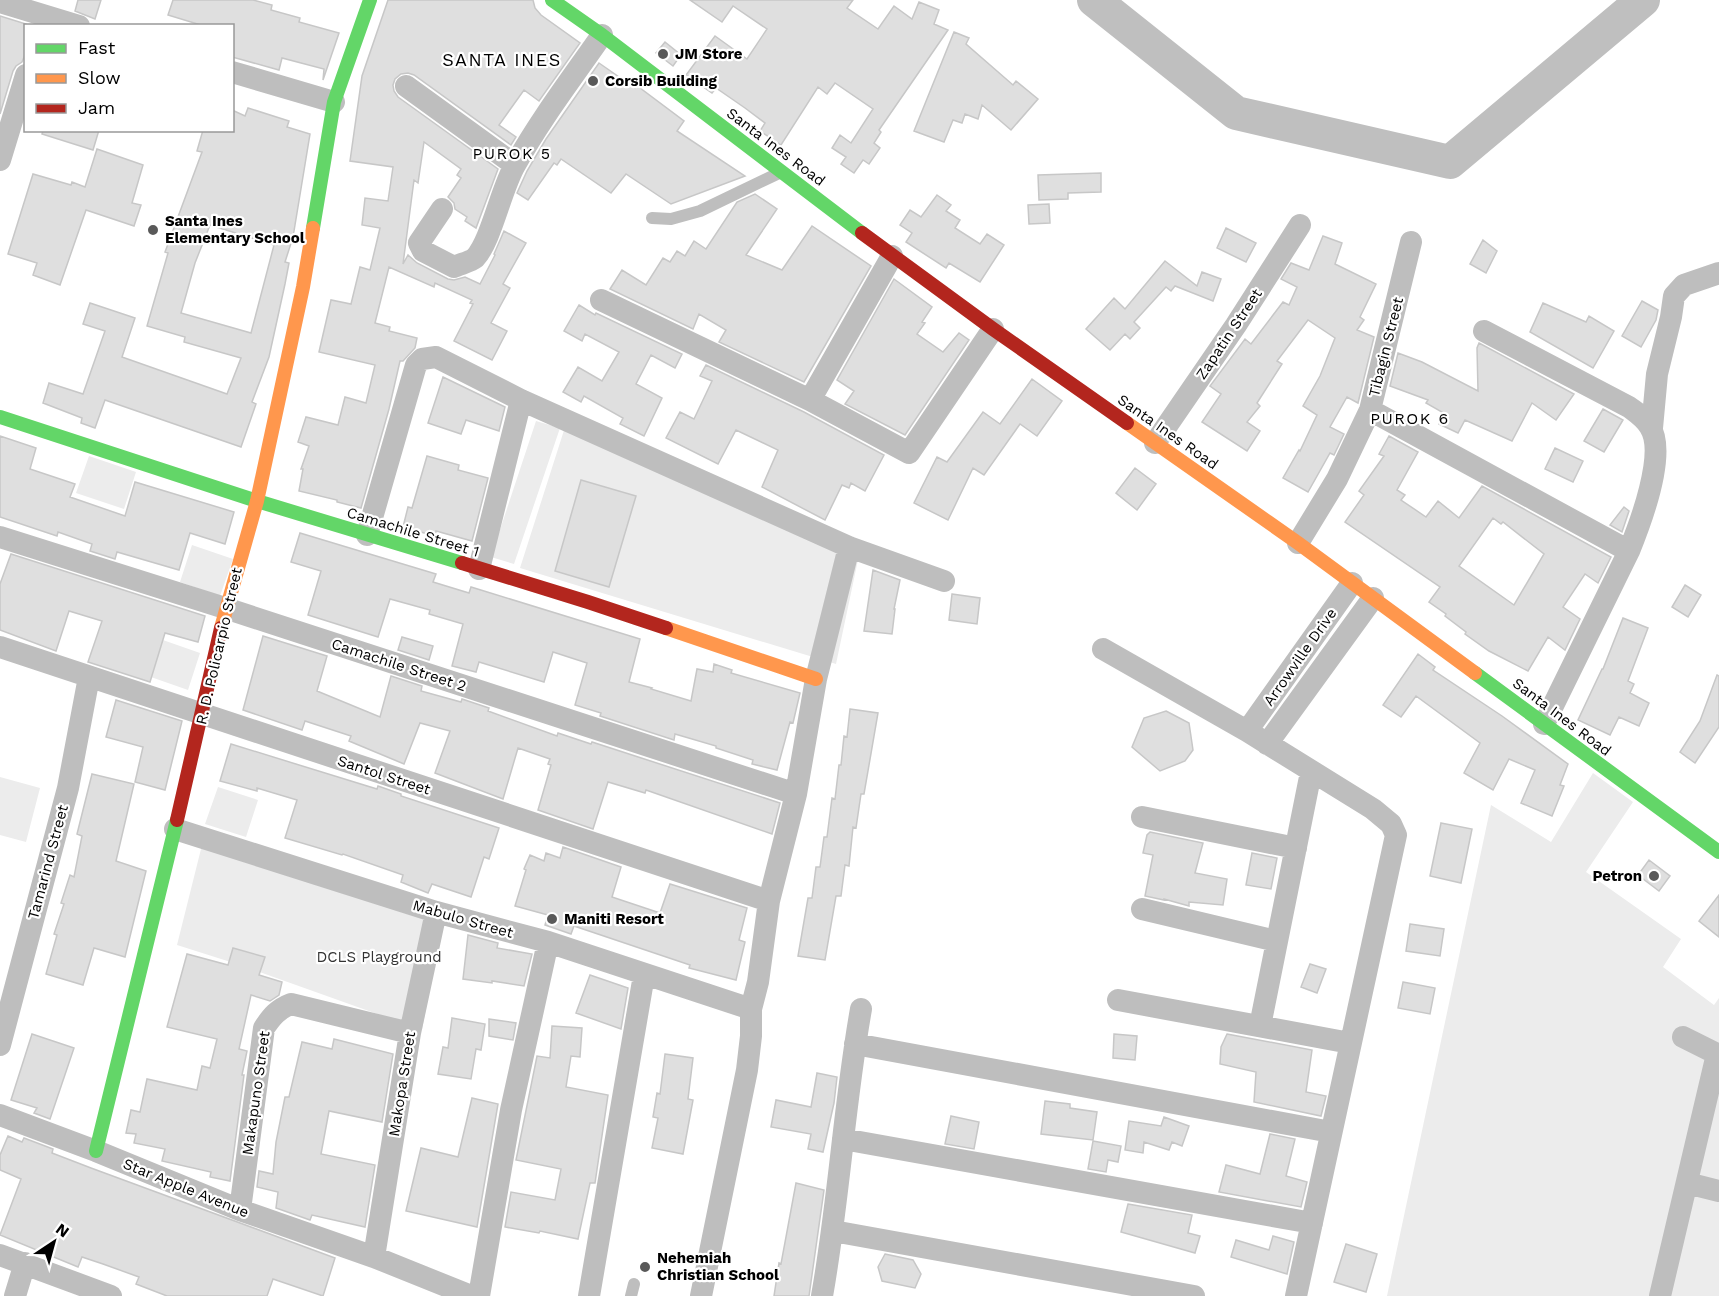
<svg xmlns="http://www.w3.org/2000/svg" width="1719" height="1296" font-family="'Work Sans',sans-serif">
<style>
.green{fill:#ececec}
.lines{fill:none;stroke-linecap:round;stroke-linejoin:round}
.river{stroke:#bfbfbf;stroke-width:34}
.building{fill:#dfdfdf;stroke:#c7c7c7;stroke-width:1.5;fill-rule:evenodd}
.lane{stroke:#bebebe;stroke-width:12}
.street{stroke:#bebebe;stroke-width:22}
.fast{stroke:#63d668;stroke-width:14}
.slow{stroke:#ff974d;stroke-width:14}
.jam{stroke:#b3261e;stroke-width:14}
.poi-dot{fill:#595959;stroke:#fff;stroke-width:2}
.labels{text-anchor:middle;dominant-baseline:central;stroke-width:4.5;stroke-linejoin:round;paint-order:stroke}
.poi-label{font-size:15px;font-weight:bold;fill:#000;stroke:#fff;text-anchor:start}
.street-label{font-size:15px;fill:#000;stroke:#fff}
.park-label{font-size:15px;fill:#333;stroke:#fff}
.neighbourhood-label{font-size:16px;letter-spacing:1.5px;fill:#000;stroke:#fff}
.quarter-label{font-size:18px;letter-spacing:1.5px;fill:#000;stroke:#fff}
</style>
<rect width="100%" height="100%" fill="#fff"/>
<path class="green" d="M536,421L560,428L514,564L491,557Z
M566,424L859,555L836,664L520,568Z
M89,456L136,472L124,509L76,493Z
M192,545L233,559L220,596L180,582Z
M160,639L200,653L188,690L148,676Z
M1593,773L1633,802L1586,872L1681,939L1663,967L1714,1005L1719,998V1296H1387L1491,805L1551,842Z
M0,777L40,788L26,842L0,835Z
M218,787L258,800L246,837L205,824Z
M202,845L442,921L422,1030L240,965L177,945Z"/>
<g class="lines">
<path class="river" d="M1094,0L1236,113L1450,162L1643,0"/>
</g>
<path class="building" d="M78,0H101L95,19L75,11Z
M173,0H253L272,5L271,10L300,18L299,22L339,33L323,80L324,69L282,58L279,70L232,57V26H204L168,15Z
M388,0H533L535,8L541,15L580,43L539,101L524,90L499,125L516,137L511,145L414,75L408,73L401,74L395,79L393,85L394,91L398,97L498,169L476,228L465,221L467,217L455,209L454,203L448,197L461,178L457,175L461,169L424,142L418,183L414,180L403,264L408,255L417,263L448,279L454,280L465,277L480,284L495,255L494,254L504,231L526,243L503,284L510,288L491,323L507,331L492,360L454,341L473,304L470,303L472,300L435,283L434,287L389,267L375,323L390,327L389,331L417,338L415,348L403,361H400L389,409L361,508L337,502V500L299,491L303,469H301L309,446L298,442L306,417L338,425L345,397L366,403L375,365L319,352L331,300L351,304L360,267L370,270L380,228L362,225L365,198L388,201L393,167L350,161L362,76Z
M690,0H853L847,8L878,29L894,6L912,19L919,2L939,10L934,24L948,30L879,130L881,132L874,143L880,148L869,164L863,160L854,173L841,164L846,157L832,148L840,135L851,143L873,109L835,83L827,94L818,87L781,145L760,131L765,123L745,108L716,88L712,93L686,75L715,36L747,59L767,29L733,6L722,22Z
M0,16L26,24V52L22,62L16,66L13,71L0,114Z
M954,32L969,38L966,44L1013,85L1016,81L1038,99L1011,130L982,105L978,119L965,114L962,123L953,120L944,142L914,131Z
M665,42L681,55L673,66L656,53Z
M599,63L635,88L636,85L684,121L677,131L745,176L671,204L626,174L611,193L561,159L557,165L554,163L528,200L517,193L527,171L546,139Z
M248,108L289,121L287,127L310,134L293,237L285,262L289,263L285,284L269,357L252,402L256,404L241,447L105,400L95,428L81,423L82,418L43,403L49,383L83,394L105,331L83,324L90,303L135,318L122,357L227,394L241,358L184,342L185,337L147,326L168,253L165,252L202,152L197,151L203,130H232V110L245,116ZM210,225L274,245L251,333L181,313L195,263Z
M43,130H99L93,150L42,134Z
M97,149L143,165L132,203L141,205L134,226L86,210L60,285L33,275L37,263L8,254L33,174L71,185L72,182L85,187Z
M1101,173V192L1068,193V199L1039,200L1038,175Z
M755,194L777,209L746,255L782,270L812,226L871,266L804,382L719,342L726,330L699,314L693,329L610,289L622,270L646,285L663,258L670,262L677,251L685,256L694,241L706,249L737,202Z
M937,195L951,205L946,211L960,220L955,228L980,244L987,234L1004,245L980,282L949,263L946,268L906,242L912,233L900,225L910,210L921,217Z
M1049,204L1050,223L1029,224L1028,205Z
M1226,228L1256,243L1246,262L1217,248Z
M1323,236L1342,243L1335,264L1376,284L1360,317L1364,320L1357,330L1374,337L1358,403L1347,397L1330,427L1344,434L1334,455L1330,453L1308,492L1283,478L1299,450L1300,451L1317,415L1303,406L1320,376L1335,338L1308,320L1277,361L1282,364L1257,403L1260,406L1247,422L1260,431L1247,451L1202,422L1221,394L1210,386L1245,339L1251,344L1283,302L1289,305L1297,287L1281,279L1291,263L1309,270Z
M1483,240L1497,251L1486,273L1470,264Z
M1165,261L1197,286L1202,272L1221,279L1213,301L1175,286L1171,291L1166,287L1134,322L1140,328L1130,339L1125,334L1110,350L1086,329L1114,298L1125,309Z
M894,279L932,307L922,322L925,323L917,334L943,352L959,333L969,340L905,435L845,404L854,391L837,380Z
M1642,301L1658,310L1656,320L1641,347L1622,336Z
M1543,303L1586,322L1589,316L1614,331L1593,368L1530,332Z
M579,305L595,315L596,313L682,354L675,368L651,355L636,384L662,398L644,436L620,424L623,418L584,396L581,402L563,392L578,367L602,381L619,352L585,334L582,341L564,331Z
M1479,343L1574,394L1556,420L1532,403L1512,441L1465,420L1458,433L1439,424L1442,412L1426,403L1428,400L1390,386L1398,353L1422,362L1478,391L1477,348Z
M706,365L804,412L884,455L865,491L851,483L849,488L842,485L825,520L762,487L778,450L736,430L718,464L666,438L680,412L694,419L712,381L700,376Z
M443,377L505,407L499,431L466,420L461,434L428,423Z
M1032,379L1062,401L1037,436L1020,424L984,475L973,468L948,520L914,503L937,457L947,462L983,412L1000,424Z
M1603,409L1623,420L1604,452L1584,441Z
M0,436L36,448L30,469L75,484L70,497L125,516L135,482L234,512L225,544L190,533L179,570L117,552L115,559L90,551L92,544L58,532L57,536L0,517Z
M1389,436L1418,452L1397,490L1405,495L1401,500L1426,517L1438,501L1459,518L1482,486L1611,557L1598,583L1585,574L1563,607L1580,619L1565,650L1548,637L1528,671L1489,651L1465,634L1466,632L1445,616L1446,614L1429,602L1440,587L1345,522L1364,495L1359,491L1384,456L1379,454ZM1493,518L1501,524L1503,522L1544,554L1514,605L1459,566Z
M1555,448L1583,461L1573,482L1545,469Z
M427,456L459,465L458,470L488,478L472,541L436,531L435,536L403,527L408,507L412,508Z
M1135,468L1156,484L1137,510L1116,493Z
M581,480L636,496L609,587L555,571Z
M1624,507L1629,511L1622,532L1610,525Z
M300,533L436,574L433,582L469,593L471,587L640,639L629,682L652,688L651,689L691,701L697,669L713,672L714,664L732,670L731,673L800,693L793,723L790,722L777,770L752,764L753,760L716,748V746L675,734L674,740L600,716L601,713L575,705L587,663L553,652L544,682L479,662L476,672L452,666L463,624L429,614L430,610L390,599L378,637L308,615L321,571L291,562Z
M11,554L205,616L198,642L165,633L150,682L88,662L102,621L69,611L56,651L0,630V584Z
M873,570L900,580L894,609H895L892,634L864,631Z
M1685,585L1701,595L1688,617L1672,607Z
M952,594L980,598L977,624L949,620Z
M1623,618L1648,628L1628,681L1634,684L1630,693L1649,703L1639,726L1619,717L1610,735L1578,720L1602,669H1603Z
M263,636L327,656L317,691L380,717L391,676L422,686L421,691L461,702L462,699L489,708L488,711L557,736L558,733L591,744L592,742L780,803L772,834L646,790L645,793L608,782L593,829L538,810L551,765L548,764L550,759L518,748L503,799L435,773L450,731L420,723L404,764L349,741L351,736L305,721L302,730L243,710Z
M402,637L433,646L429,660L398,650Z
M1418,654L1435,667L1433,670L1502,716L1568,764L1560,785L1564,786L1552,816L1521,803L1535,770L1509,759L1493,790L1464,773L1480,743L1416,696L1401,717L1383,705Z
M1717,675L1719,676V727L1695,763L1680,752L1700,721Z
M116,700L182,721L165,790L135,782L143,747L106,737Z
M850,709L878,713L864,794H861L856,828L853,827L849,866L845,865L841,896H836L825,960L798,956L808,898H812L816,867H820L824,837H827L832,798L835,799L839,765H841L844,736L847,737Z
M1166,711L1189,723L1193,750L1185,761L1160,771L1132,747L1144,718Z
M231,744L377,789L378,786L401,794V796L499,828L489,859L484,857L471,897L432,884L428,893L401,882L403,875L343,854L342,855L285,838L297,800L257,788V791L220,781Z
M92,774L134,784L116,861L146,871L125,957L94,948L83,985L46,974L57,935L54,934L64,904L61,903L70,875L74,877L82,836L77,834Z
M1441,823L1472,829L1461,883L1430,876Z
M1150,832L1203,843L1195,873L1227,879L1223,905L1189,902V906L1164,899V900L1145,896L1153,855L1143,853L1147,835Z
M563,847L621,867L612,897L660,913L670,884L747,908L739,940L745,942L736,980L689,968L690,965L574,926L571,934L545,925L548,915L515,906L526,870L524,869L530,855L544,861L546,853L560,858Z
M1252,853L1277,858L1271,889L1246,885Z
M1649,860L1670,876L1659,891L1638,875Z
M1719,895V937L1699,921Z
M1410,924L1444,929L1440,956L1406,951Z
M468,935L498,943L497,948L532,954L524,986L492,981V983L463,979Z
M233,948L265,957L259,975L282,982L279,995L270,1001L251,995L239,1049L247,1051L242,1075H244L230,1181L210,1177L211,1172L162,1161L165,1149L134,1143L136,1134L126,1133L131,1110L140,1112L147,1079L197,1090L202,1066L210,1068L217,1039L167,1027L187,954L228,965Z
M1310,964L1326,969L1317,993L1301,987Z
M590,975L628,988L621,1029L576,1013Z
M1403,982L1435,988L1430,1014L1398,1008Z
M452,1018L485,1024L481,1050L476,1049L471,1079L438,1074L443,1047L448,1048Z
M489,1019L516,1023L513,1040L489,1036Z
M552,1026L582,1028L580,1057L571,1056L566,1087L608,1095L595,1183H590L578,1239L540,1231L539,1233L505,1227L511,1192L555,1200L561,1169L516,1160L537,1056L550,1058Z
M32,1034L74,1048L50,1119L34,1113L37,1108L11,1100Z
M1114,1034L1137,1036L1135,1060L1113,1058Z
M1227,1034L1312,1050L1306,1092L1326,1096L1321,1116L1254,1102L1256,1072L1220,1064L1221,1047Z
M334,1039L393,1054L382,1122L329,1111L321,1154L375,1165L365,1227L312,1215L310,1220L276,1208L278,1192L257,1187L259,1171L273,1174L276,1142L285,1097H289L302,1042L332,1049Z
M665,1054L693,1058L688,1099L693,1100L683,1154L652,1148L658,1118L653,1117L657,1093L660,1094Z
M817,1073L837,1077L834,1103L823,1152L808,1149L811,1134L771,1127L776,1100L811,1107Z
M472,1098L498,1104L477,1227L406,1211L421,1148L458,1157Z
M1045,1101L1070,1104V1108L1097,1112L1093,1140L1041,1134Z
M951,1116L979,1122L974,1149L945,1144Z
M1164,1117L1189,1126L1182,1146L1172,1142L1169,1150L1144,1142L1143,1153L1125,1150L1129,1121L1161,1126Z
M1270,1134L1295,1139L1286,1176L1307,1182L1301,1207L1219,1192L1226,1165L1260,1174Z
M8,1136L22,1142L24,1138L53,1149L52,1153L91,1168L335,1258L323,1296L273,1279L267,1296H167L136,1284L139,1277L103,1264L82,1257L78,1267L0,1235L21,1179L0,1170V1155Z
M1093,1141L1121,1146L1118,1162L1108,1160L1106,1172L1088,1169Z
M796,1183L824,1190L809,1296H774L779,1263L781,1264Z
M1128,1204L1192,1215L1188,1233L1200,1236L1195,1253L1121,1232Z
M1273,1236L1294,1242L1287,1274L1231,1257L1236,1240L1269,1250Z
M1346,1244L1377,1254L1366,1292L1334,1282Z
M885,1254L913,1260L921,1274L915,1288L882,1281L878,1267Z"/>
<g class="lines">
<path class="lane" d="M652,218L671,219L700,211L779,173
M631,1296L634,1284"/>
<path class="street" d="M0,2L79,26
M232,72L334,102
M406,86L515,165
M0,160L26,75
M442,209L419,243L423,251L454,267C460,264 470,262 475,258C491,241 501,189 515,165C540,120 572,78 602,35
M601,300L810,400L909,453L993,329
M1484,331L1629,407C1637,413 1645,418 1650,427C1667,453 1640,524 1629,551L1544,724
M810,400L892,256
M1370,410L1629,551
M1652,428L1657,374L1671,317L1674,296L1684,285L1719,273
M1155,443L1236,325L1300,225
M367,535L416,365L422,359L436,357L521,400L849,547L944,581
M0,537L225,608L796,794
M1298,543L1337,479L1370,410L1411,242
M479,569L521,400
M0,647L769,901
M1103,649L1247,731L1373,809L1391,824L1396,835L1296,1296
M1247,731L1352,583
M1267,744L1373,598
M1142,817L1296,848
M175,829L436,912L548,942L751,1009
M1142,909L1276,941
M1118,1000L1350,1043
M1260,1026L1311,772
M1683,1037L1719,1055
M855,1044L1331,1132
M0,1045L68,788L89,677
M0,1115L96,1151L240,1210L374,1257L471,1296
M843,1139L1312,1223
M1687,1183L1719,1191
M240,1210L264,1028C272,1016 278,1009 291,1004L410,1033
M833,1231L1194,1296
M0,1255L111,1296
M374,1257L410,1033L436,912
M15,1296L25,1263
M479,1296L511,1110L548,942
M589,1296L644,975
M701,1296L747,1070L751,1036V1009L758,982L769,901L796,794L816,679L849,547
M822,1296C839,1201 844,1104 861,1009
M1660,1296L1717,1054"/>
<path class="fast" d="M552,0L602,35L862,233
M313,228L334,102L370,0
M0,417L257,501L462,563
M1475,673L1719,852
M96,1151L177,820"/>
<path class="slow" d="M1127,423L1298,543L1475,673
M221,628L257,501L303,287L313,228
M666,628L816,679"/>
<path class="jam" d="M862,233L993,329L1127,423
M462,563L588,602L666,628
M177,820L221,628"/>
</g>
<g class="poi-dot">
<circle cx="663" cy="54" r="6"/>
<circle cx="593" cy="81" r="6"/>
<circle cx="153" cy="230" r="6"/>
<circle cx="1654" cy="876" r="6"/>
<circle cx="552" cy="919" r="6"/>
<circle cx="645" cy="1267" r="6"/>
</g>
<g class="labels">
<g class="poi-label">
<text x="675" y="54">JM Store</text>
<text x="605" y="81">Corsib Building</text>
<text x="165" y="221">Santa Ines<tspan x="165" dy="17">Elementary School</tspan></text>
<text x="1642" y="876" text-anchor="end">Petron</text>
<text x="564" y="919">Maniti Resort</text>
<text x="657" y="1258">Nehemiah<tspan x="657" dy="17">Christian School</tspan></text>
</g>
<g class="street-label">
<text transform="translate(776 147) rotate(37)">Santa Ines Road</text>
<text transform="translate(1229 334) rotate(-56)">Zapatin Street</text>
<text transform="translate(1386 347) rotate(-76)">Tibagin Street</text>
<text transform="translate(1168 432) rotate(35)">Santa Ines Road</text>
<text transform="translate(413 532) rotate(17)">Camachile Street 1</text>
<text transform="translate(219 646) rotate(-77)">R. D. Policarpio Street</text>
<text transform="translate(1300 657) rotate(-55)">Arrowville Drive</text>
<text transform="translate(399 665) rotate(18)">Camachile Street 2</text>
<text transform="translate(1562 717) rotate(37)">Santa Ines Road</text>
<text transform="translate(384 775) rotate(18)">Santol Street</text>
<text transform="translate(48 862) rotate(-75)">Tamarind Street</text>
<text transform="translate(463 919) rotate(16)">Mabulo Street</text>
<text transform="translate(402 1084) rotate(-81)">Makopa Street</text>
<text transform="translate(256 1093) rotate(-82)">Makapuno Street</text>
<text transform="translate(186 1188) rotate(22)">Star Apple Avenue</text>
</g>
<g class="park-label">
<text x="379" y="957">DCLS Playground</text>
</g>
<g class="neighbourhood-label">
<text x="512" y="153">PUROK 5</text>
<text x="1410" y="418">PUROK 6</text>
</g>
<g class="quarter-label">
<text x="502" y="59">SANTA INES</text>
</g>
</g>
<rect x="24" y="24" width="210" height="108" fill="#ffffff" stroke="#999999" stroke-width="1.5"/>
<rect x="36" y="44" width="30" height="9" fill="#63d668" stroke="#999999" stroke-width="1.5"/>
<text x="78" y="54" font-size="18" fill="#000000">Fast</text>
<rect x="36" y="74" width="30" height="9" fill="#ff974d" stroke="#999999" stroke-width="1.5"/>
<text x="78" y="84" font-size="18" fill="#000000">Slow</text>
<rect x="36" y="104" width="30" height="9" fill="#b3261e" stroke="#999999" stroke-width="1.5"/>
<text x="78" y="114" font-size="18" fill="#000000">Jam</text>
<g transform="translate(54 1242) rotate(36)" stroke="#ffffff" stroke-width="4.5" paint-order="stroke">
<path d="M0-4.5L10 22L0 15L-10 22Z" fill="#000000"/>
<text y="-9" font-size="16" font-weight="bold" text-anchor="middle" fill="#000000">N</text>
</g>
</svg>
